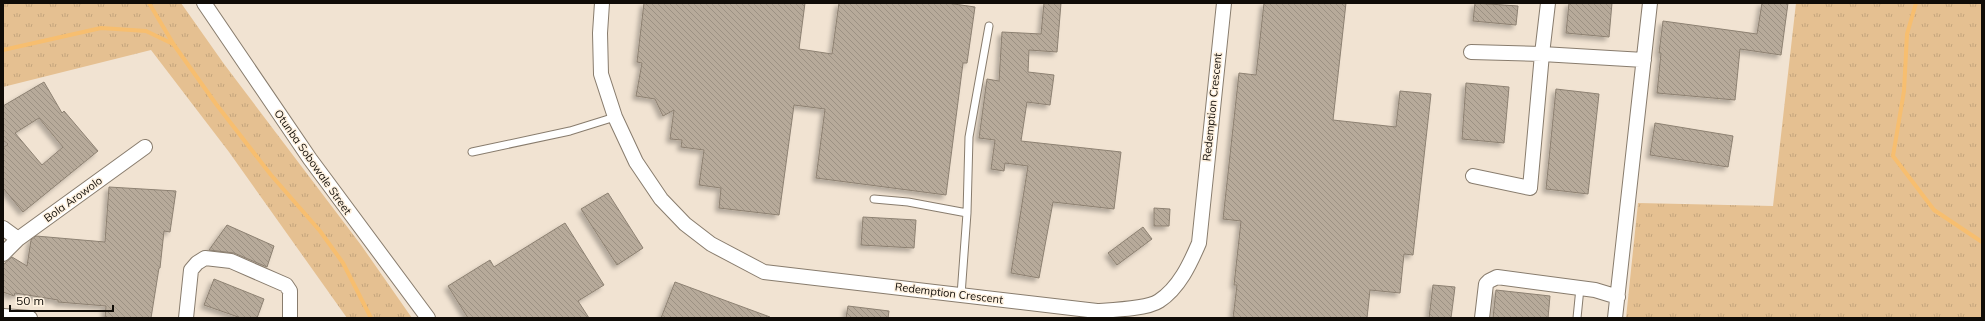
<svg xmlns="http://www.w3.org/2000/svg" width="1985" height="321" font-family="Mulish,sans-serif">
<style>
.grass{fill:url(#grass-tufts)}
.lines{fill:none;stroke-linecap:round;stroke-linejoin:round}
.stream{stroke:#f7be6f;stroke-width:4}
.building{fill:url(#building-back-hatch);stroke:#8d8172;fill-rule:evenodd;filter:url(#shadow)}
.lane-casing{stroke:#887c6d;stroke-width:9}
.street-casing{stroke:#887c6d;stroke-width:16}
.lane{stroke:#fff;stroke-width:7}
.street{stroke:#fff;stroke-width:14}
.labels{text-anchor:middle;dominant-baseline:central;stroke-width:3;stroke-linejoin:round;paint-order:stroke}
.street-label{font-size:11px;fill:#100c07;stroke:#fef1df}
</style>
<defs>
<pattern id="grass-tufts" width="24" height="20" patternUnits="userSpaceOnUse"><rect width="24" height="20" fill="#e5c091"/><path d="M3 7l-1-3M5 7V3M7 7l1-3M15 17l-1-3M17 17v-4M19 17l1-3" fill="none" stroke="#c3a47c"/></pattern>
<pattern id="building-back-hatch" width="6" height="6" patternUnits="userSpaceOnUse"><rect width="6" height="6" fill="#b7aa9a"/><path d="M-1 5l2 2M0 0l6 6M5-1l2 2" fill="none" stroke="#9c9183"/></pattern>
<filter id="shadow"><feDropShadow dx="-3.5" dy="3.5" stdDeviation="2" flood-color="#0004"/></filter>
</defs>
<rect width="100%" height="100%" fill="#f1e3d2"/>
<path class="grass" d="M3,3H181L224,64L361,245L412,318H347L229,152L151,50L3,87Z
M1796,3H1982V318H1626L1638,203L1773,206Z"/>
<g class="lines">
<path class="stream" d="M149,3L174,45L216,104L271,175L320,231L343,263L371,318
M1916,3L1907,34L1904,91L1893,156L1934,210L1982,242
M3,50L101,28L146,31L173,44"/>
</g>
<path class="building" d="M644,3H805L799,49L832,54L839,3H947L975,7L967,63H963L946,195L816,178L825,109L794,105L779,215L719,208L721,188L699,185L704,150L681,147L682,140L670,139L674,110L663,116L655,99L636,96L642,63L637,62Z
M1044,3H1061L1057,52L1029,50L1028,72L1054,75L1050,105L1027,102L1021,141L1121,152L1114,209L1053,202L1039,278L1011,273L1028,166L1005,163L1004,171L991,169L995,140L979,138L987,79L999,81L1002,32L1041,34Z
M1264,3H1346L1333,120L1396,127L1400,91L1431,94L1413,255L1404,254L1400,293L1370,290L1367,318H1233L1237,285H1234L1241,221L1223,219L1239,73L1256,75Z
M1475,3L1518,6L1516,25L1473,21Z
M1569,3H1612L1609,37L1566,33Z
M1762,3H1788L1781,55L1740,49L1735,100L1657,93L1661,53H1659L1663,21L1757,34Z
M44,82L62,113L64,111L98,151L23,212L3,188V148L8,144L3,140V106ZM39,118L63,147L42,165L15,133Z
M1466,83L1509,87L1504,143L1462,139Z
M1556,89L1599,94L1588,194L1546,189Z
M1655,123L1733,136L1728,167L1650,155Z
M109,187L176,191L170,232L164,231L160,268H159L151,318H105L106,306L58,302V300L15,293L14,296L3,292V265L12,257L27,266L31,240L36,236L105,242Z
M608,193L643,248L617,265L581,209Z
M1154,208L1170,209L1169,226H1154Z
M863,217L916,220L914,248L861,245Z
M565,223L604,285L578,301L589,318H468L448,286L490,260L494,267Z
M227,225L274,246L267,267L234,253L209,250Z
M1143,227L1152,239L1117,265L1108,253Z
M214,279L264,299L257,318H241L204,305Z
M675,282L770,317V318H661Z
M1433,285L1455,287L1451,318H1429Z
M1496,290L1550,296L1548,318H1493Z
M848,306L889,311L888,318H846Z"/>
<g class="lines">
<defs>
<path id="lane" d="M472,152L570,131L615,117
M874,199L908,202L967,213
M961,295L967,213L969,137L989,26
M1577,318L1580,288"/>
<path id="street" d="M204,3L310,159L428,318
M602,3L600,33L601,74L615,117L636,162L661,199L685,224L711,244L764,272L1097,311C1112,310 1147,309 1159,301C1179,288 1190,264 1199,243L1224,3
M1471,52L1542,54L1548,3
M1473,176L1530,188L1542,54L1644,60
M3,228L18,239
M3,254L18,239L145,147
M3,316L30,318
M186,318L191,270L197,263L205,258L231,261L286,285L290,291V318
M1482,318L1486,284L1489,281L1497,277L1595,290L1618,297
M1615,318L1650,3"/>
</defs>
<use href="#lane" class="lane-casing"/>
<use href="#street" class="street-casing"/>
<use href="#lane" class="lane"/>
<use href="#street" class="street"/>
</g>
<g class="labels">
<g class="street-label">
<text transform="translate(1212 107) rotate(-84)">Redemption Crescent</text>
<text transform="translate(313 162) rotate(55)">Otunba Sobowale Street</text>
<text transform="translate(73 199) rotate(-36)">Bola Arowolo</text>
<text transform="translate(949 293) rotate(7)">Redemption Crescent</text>
</g>
</g>
<rect width="1985" height="321" fill="none" stroke="#100c07" stroke-width="8"/>
<path d="M10 305v6h103v-6" fill="none" stroke="#100c07" stroke-width="2"/>
<text x="16" y="305" font-size="12" fill="#100c07" stroke="#fef1df" stroke-width="3" paint-order="stroke">50 m</text>
</svg>
